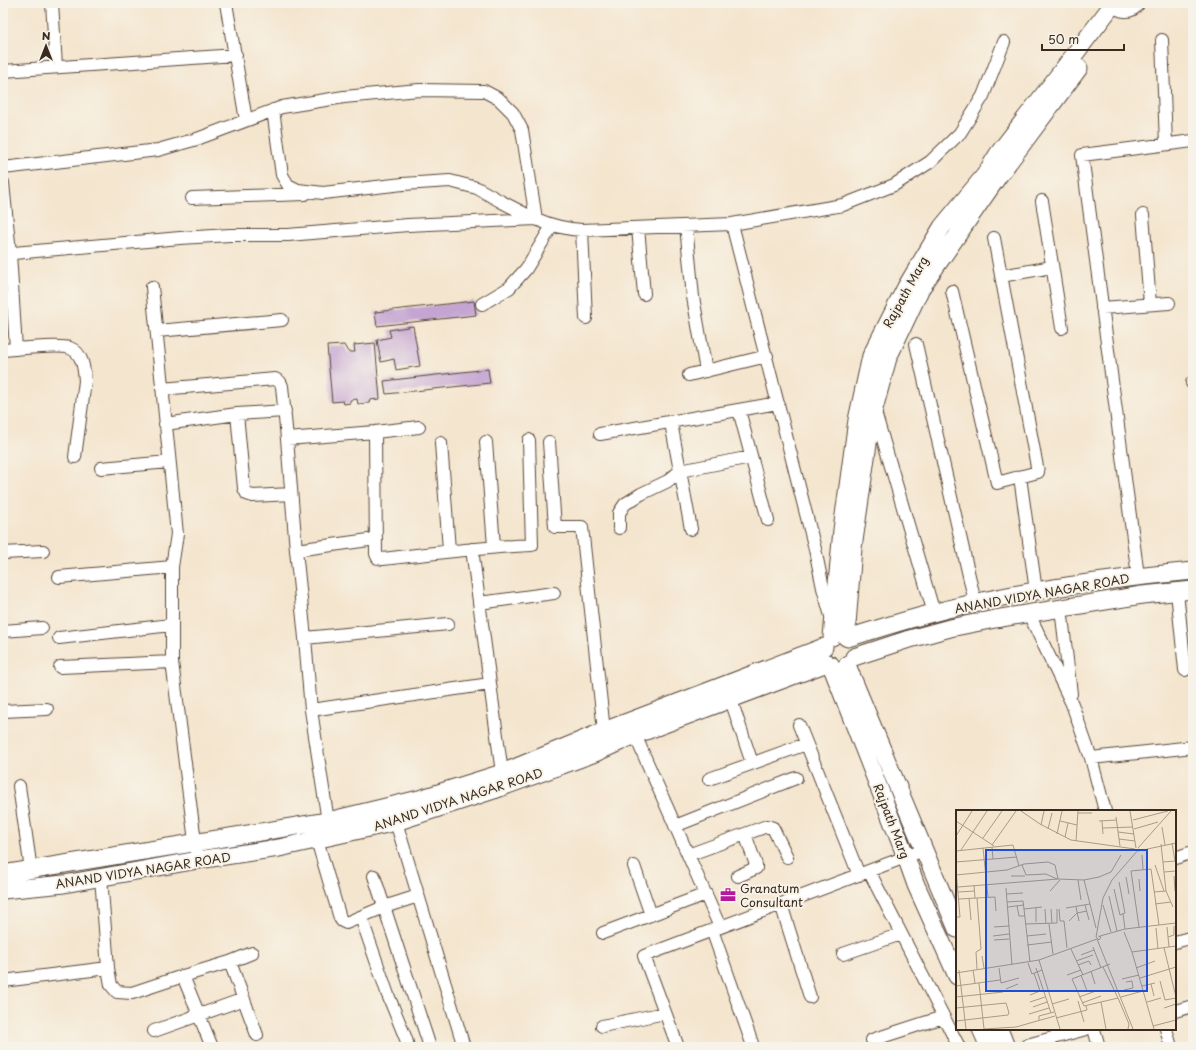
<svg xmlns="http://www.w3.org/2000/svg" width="1196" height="1050" font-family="'Playpen Sans',sans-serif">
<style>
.building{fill:#c4a4d2}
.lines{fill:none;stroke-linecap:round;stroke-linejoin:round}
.minor-casing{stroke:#574638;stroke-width:14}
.secondary-casing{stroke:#574638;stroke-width:19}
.minor{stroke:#fff;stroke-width:12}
.secondary{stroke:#fff;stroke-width:17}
.labels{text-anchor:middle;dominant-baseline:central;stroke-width:4;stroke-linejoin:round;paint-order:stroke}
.street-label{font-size:12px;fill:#3b2a1e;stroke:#f7f3e8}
.poi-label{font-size:12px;fill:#3b2a1e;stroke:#f7f3e8;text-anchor:start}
.inset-road{fill:none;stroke:#aa9a88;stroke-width:1}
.view{fill:#1d4ed8;fill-opacity:0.15;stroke:#1d4ed8;stroke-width:2}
.inset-edge{fill:none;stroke:#3b2a1e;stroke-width:2}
</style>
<rect width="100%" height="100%" fill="#f7f3e8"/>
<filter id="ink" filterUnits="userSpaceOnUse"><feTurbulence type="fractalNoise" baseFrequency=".025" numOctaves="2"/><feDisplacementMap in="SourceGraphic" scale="8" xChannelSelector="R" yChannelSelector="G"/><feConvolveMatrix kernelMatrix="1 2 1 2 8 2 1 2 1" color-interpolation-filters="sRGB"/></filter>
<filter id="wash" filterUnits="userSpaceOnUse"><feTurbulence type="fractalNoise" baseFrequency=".012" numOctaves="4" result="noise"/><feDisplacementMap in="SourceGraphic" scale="16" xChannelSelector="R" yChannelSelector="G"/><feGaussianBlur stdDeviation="0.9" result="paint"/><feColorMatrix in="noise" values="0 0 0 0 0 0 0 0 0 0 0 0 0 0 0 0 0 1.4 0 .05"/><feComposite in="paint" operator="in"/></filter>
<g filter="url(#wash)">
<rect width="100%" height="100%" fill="#f4e5ce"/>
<g id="blocks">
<path class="building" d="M474,301L476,315L377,326L375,312Z
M413,326L420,366L396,370L394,359L381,362L377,340L391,337L389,330Z
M375,343L380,399L369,400L370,403L358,404L357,399L350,400V403L344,404L343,401L332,402L327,346L344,345L348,352H355L354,345Z
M488,369L490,383L386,394L384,381Z"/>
</g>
</g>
<g filter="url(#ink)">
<use href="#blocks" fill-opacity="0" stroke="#574638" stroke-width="1"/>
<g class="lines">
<defs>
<path id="minor" d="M52,3L56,66
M226,3L246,120
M1162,40L1166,144
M3,71L236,55
M273,110L282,175L288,185L298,190L323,193L403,184L450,181L477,188L502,202L535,219
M3,168L158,150L197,139L282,107L344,97L419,90L484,91L499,99L513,113L522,130L536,219C552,226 565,229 582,230L732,224L843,205L894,185L930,162L960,133L983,96L1004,42
M3,183L10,253L16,349
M192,198L305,194
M1042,201L1062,328
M1143,215L1150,304
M732,224L815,549L823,588L831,616
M686,226L693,297L706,371
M638,228L644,294
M582,230L586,318
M3,254L180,238L230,235H288L408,225L536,219
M1001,276L1052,267
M152,287L177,534L172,567V662L196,849
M952,291L997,483L1038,472L994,238
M482,304L509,288L526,269L552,226
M1102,308L1169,303
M157,331L282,320
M916,344L975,602
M3,350C16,349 59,344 70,348C83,353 84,369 85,381L75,457
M689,375L767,356
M1192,383H1193
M162,389L275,379L280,382L282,386L287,439
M739,410L768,520
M875,412L934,613
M237,414L244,488L247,494L253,496L291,494
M671,423L691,529
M165,424L237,414L285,411
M375,432L376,554L378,558L383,559C433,553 482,547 532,545L529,440
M600,434L778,403
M486,442L494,546
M549,442L555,527H582L604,731
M441,443L449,550
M101,468L169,462
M1020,477L1036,591
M619,528V513L625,504L641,494L668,481L680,471L751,457
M472,549L502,773
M296,550L376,539
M3,553L43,551
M1138,576L1082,155L1193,141
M59,577L172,567
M1177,592L1185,670
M479,603L554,593
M1061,608L1071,694
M1029,614L1072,704L1091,758L1105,811
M3,631L42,628
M59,638L171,625
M305,638L448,624
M60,667L172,662
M731,700L752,763
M311,710L490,684
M3,711L47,709
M799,725L859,875
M635,735L720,927
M1091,758L1193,747
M709,779L806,744
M19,786L31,870
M396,822L464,1047
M675,826L796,778
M329,828L311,710L305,638L296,550L287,439L375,432L419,427
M317,840L340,918L342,921L346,923L384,907L418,896
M688,855L767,826L773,828L787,857
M1175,858L1193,852
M634,866L651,915
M869,871L959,1047
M374,876L430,1047
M738,876L756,868V865L745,834
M101,877L108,968L111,985L117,992L132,993L183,976L230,962L252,953
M781,904L810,997
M361,917L388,995L406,1039L408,1047
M712,930L753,1046
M603,933L706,894
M1175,942L1193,937
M843,954L901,934
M230,962L257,1035
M183,976L212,1047
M3,981L108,968
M1175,1011L1193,1006
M602,1026L665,1013
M1094,1029L1099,1047
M1166,1029L1171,1047
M154,1031L244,999
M872,1040L943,1017
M1027,1045L1086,1029
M678,1047L644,956L924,850"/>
<path id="secondary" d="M1115,3C1121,10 1130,11 1136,3
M832,637L842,530L857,420L871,356L906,287L942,227L985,175L998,154L1114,3
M846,637L853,548L872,416L888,358L921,288L997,178L1079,68
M848,638C889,625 931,612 974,603C1044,587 1121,578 1193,571
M854,657L906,640L950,628L995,619L1142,595L1193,590
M831,665L906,857L916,885L957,976
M847,665L957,929
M3,874L328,821L419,799L502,773L604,731L824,647
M3,890L64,884L198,860L279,848L396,822L494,790L595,753L635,735L827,663
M981,1029L989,1047
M999,1029L1006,1047"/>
</defs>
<use href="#minor" class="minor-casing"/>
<use href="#secondary" class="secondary-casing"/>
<use href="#minor" class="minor"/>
<use href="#secondary" class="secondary"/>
</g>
</g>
<defs>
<symbol id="office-bare" viewBox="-9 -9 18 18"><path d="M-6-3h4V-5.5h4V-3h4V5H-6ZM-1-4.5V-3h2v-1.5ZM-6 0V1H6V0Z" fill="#b5179e" stroke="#f7f3e8" stroke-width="2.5" paint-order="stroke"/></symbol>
</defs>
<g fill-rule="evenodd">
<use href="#office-bare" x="717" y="884" width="22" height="22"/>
</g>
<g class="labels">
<g class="street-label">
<text transform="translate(905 292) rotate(-61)">Rajpath Marg</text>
<text transform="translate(1042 593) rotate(-10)">ANAND VIDYA NAGAR ROAD</text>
<text transform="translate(458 799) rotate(-18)">ANAND VIDYA NAGAR ROAD</text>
<text transform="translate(892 821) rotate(69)">Rajpath Marg</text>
<text transform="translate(143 870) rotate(-9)">ANAND VIDYA NAGAR ROAD</text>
</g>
<g class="poi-label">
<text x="740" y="888">Granatum<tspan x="740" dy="14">Consultant</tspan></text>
</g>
</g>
<g transform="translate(956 810)">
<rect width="220" height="220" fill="#f4e5ce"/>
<path class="inset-road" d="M65,1L84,14L115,30L179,39M174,1L180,38M122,3H136M160,7L164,36M177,10L212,1M0,11L38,36M104,11L121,15M143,11L161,10M146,11L147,24M85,15L88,1M206,17L209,35M147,18L177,17M92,19L96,3M178,19L202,12M162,22L178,24M101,24L106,1M0,26L16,1M109,27L112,13M27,28L46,1M163,29L179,31M120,31L122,1M216,33L219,51M36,35L60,1M36,37L37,49M27,38L32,87M182,38L215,1M5,40L31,1M0,41L57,35L63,56M182,41L220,33M186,45L187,59M0,52L61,47M207,52L220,51M66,55L70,65L90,64L101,69M199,55L208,81M0,60L4,107H0M208,62L220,61M0,65L51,60L68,54L92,52L99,55L102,69L128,70L143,67L155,62L165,45M55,66H69M218,66L219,81M170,67L173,84M183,69L184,81M122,70L125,90M128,70L140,118M18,75L19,88M2,77L102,69M50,78L56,155M158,79L164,105L169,103L163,72M94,81L104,70M210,81L217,97M2,82L19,81M198,82L210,81L205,34M51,84L67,83M153,86L161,121M13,88L15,110M21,88L25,139L20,142L21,159M3,89L39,87L40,101M51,92L67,91L68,99M199,94L215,92M129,95L133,110M147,95L155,122M61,96L63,106H69M52,97L68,95M120,97L123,111M80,98V112M110,98L134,94M89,99L90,114M95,99L96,113M103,99L104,111H108L111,138M167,104L169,119M113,111L121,103L131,101M69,114L101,113V99M93,114L97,144M38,117L53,116M183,117L175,61L195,59L203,115M211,117L213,137M200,118L202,139M168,122L176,142L198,219M37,126L53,124M71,126L90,124M142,126L145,127L143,130L140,127L147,88L156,70L183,39L180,40M144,126L169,119L220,113M212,127L218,125V116M141,129L177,219M38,130L53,129M71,135L96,132M137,137L145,158M208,138L220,187M115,139L127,165M176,142L220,136M125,145L138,140M26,146L28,158M83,150L104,219M120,151L137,145M74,152L68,99L86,97M72,153L76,164L86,160M154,154L116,169L128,196L162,188M122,155L133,151L135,155M147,157L162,188L173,214L172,219M43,158L45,173L63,168M80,158L95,203M180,158L199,151M3,160L10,219M17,160L19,173M135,161L139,174M0,163L83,150L141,129M111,165L125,160M125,165L131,181M184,168L220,157M166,169L183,165M204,171L209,190L220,188M23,173L28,219M195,174L198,186M0,176L44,170M186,176L199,173M50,179L62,174M168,180L177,178L176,171L170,172M74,185L84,181L78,163M0,187L47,182M123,187L140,181M165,187L187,181M122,191L128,212M74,192L89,187M145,192L150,219M191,192L205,188M126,193L145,186M96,194L113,189M77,197L91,192M0,198L50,193L53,203L52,205L0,211M208,198L220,194M73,204L93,198M100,208L131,200L130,196M83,210V206L98,202M197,216L220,210M28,219L60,217L99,206"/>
<path class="view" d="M30,40H191V181H30Z"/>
<rect width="220" height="220" class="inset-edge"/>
</g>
<rect width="1196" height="1050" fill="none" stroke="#f7f3e8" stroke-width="16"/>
<g transform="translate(46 46)" stroke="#f7f3e8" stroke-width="3" paint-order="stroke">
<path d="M0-3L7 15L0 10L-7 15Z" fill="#3b2a1e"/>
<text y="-6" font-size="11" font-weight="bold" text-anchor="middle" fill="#3b2a1e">N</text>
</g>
<path d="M1042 44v6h82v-6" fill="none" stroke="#3b2a1e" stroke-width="2"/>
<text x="1048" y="44" font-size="12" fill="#3b2a1e" stroke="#f7f3e8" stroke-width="3" paint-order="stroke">50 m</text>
</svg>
